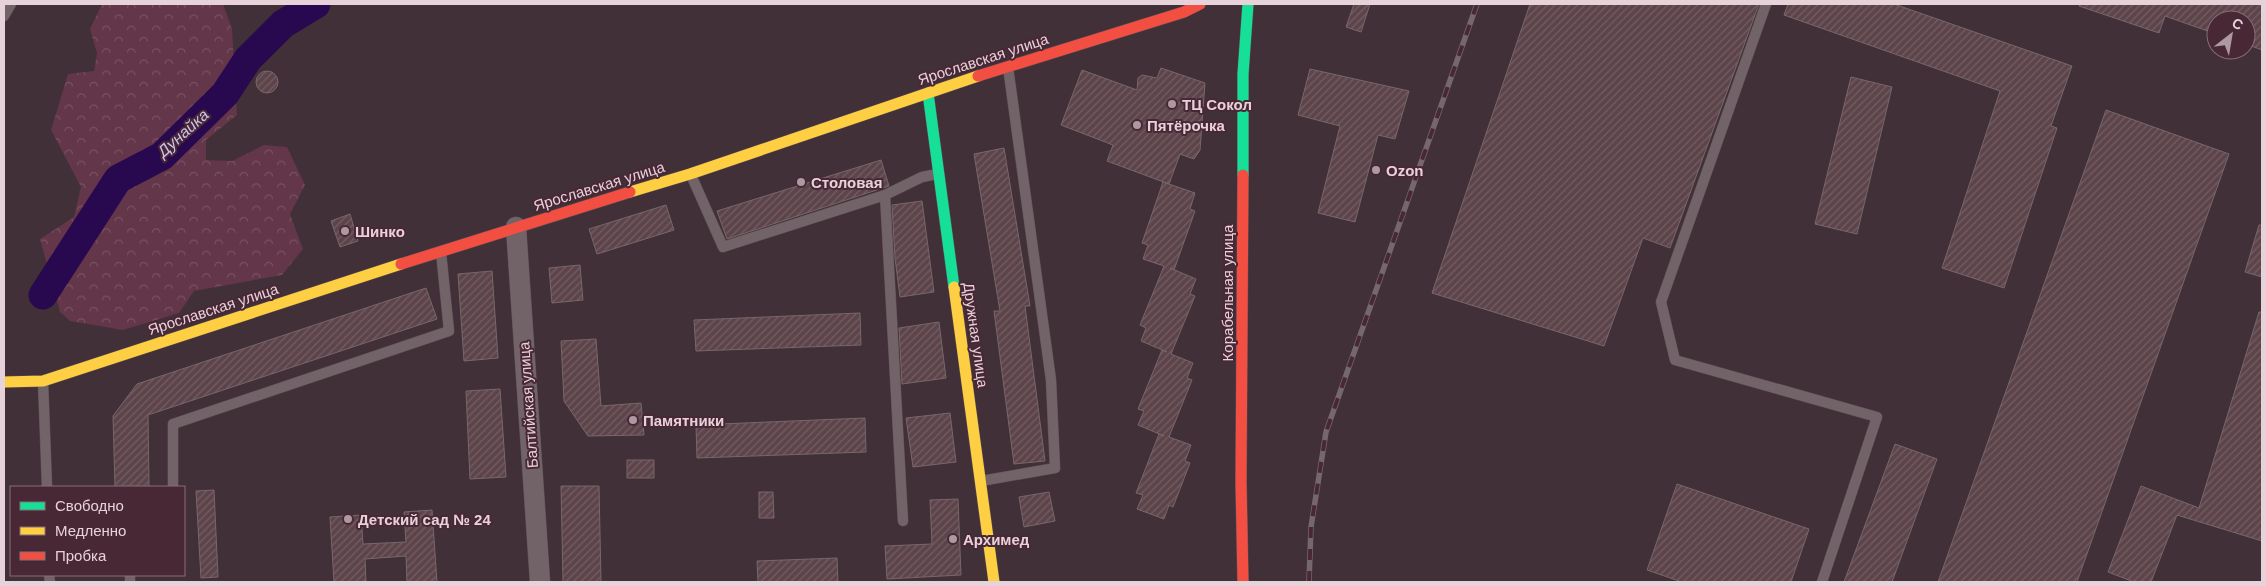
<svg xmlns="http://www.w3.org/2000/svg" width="2266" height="586" font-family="Helvetica,sans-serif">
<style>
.forest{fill:url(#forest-crowns)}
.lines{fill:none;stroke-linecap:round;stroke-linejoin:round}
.river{stroke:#280950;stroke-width:29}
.building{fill:url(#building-hatch);stroke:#77676b}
.lane-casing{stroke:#5d4e54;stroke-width:11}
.street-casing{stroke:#5d4e54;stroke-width:21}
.fast-casing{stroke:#5d4e54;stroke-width:12}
.slow-casing{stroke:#5d4e54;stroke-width:12}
.jam-casing{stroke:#5d4e54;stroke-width:12}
.lane{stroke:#716368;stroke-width:10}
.street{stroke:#716368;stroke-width:20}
.fast{stroke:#16e098;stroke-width:11}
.slow{stroke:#ffcf43;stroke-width:11}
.jam{stroke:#f24e42;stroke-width:11}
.rail-casing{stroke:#76676e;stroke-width:5.5}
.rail{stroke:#492836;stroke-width:4;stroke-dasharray:11;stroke-linecap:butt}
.poi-dot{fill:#ae99a1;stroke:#492836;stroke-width:2}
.labels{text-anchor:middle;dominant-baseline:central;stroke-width:4;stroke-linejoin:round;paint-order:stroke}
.street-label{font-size:15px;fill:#e8d2da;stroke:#492836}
.poi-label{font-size:15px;font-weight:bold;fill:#e8d2da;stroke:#492836;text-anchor:start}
.water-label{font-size:16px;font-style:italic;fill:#cbc3ef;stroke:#492836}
</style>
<defs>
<pattern id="forest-crowns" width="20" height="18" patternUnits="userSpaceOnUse" patternTransform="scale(1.25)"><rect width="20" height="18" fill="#633649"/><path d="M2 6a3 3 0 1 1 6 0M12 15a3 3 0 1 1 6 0" fill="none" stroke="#795263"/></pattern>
<pattern id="building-hatch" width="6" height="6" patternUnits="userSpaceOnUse" patternTransform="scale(1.25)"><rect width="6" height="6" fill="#5c444a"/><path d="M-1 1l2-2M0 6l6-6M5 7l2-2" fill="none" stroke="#735e64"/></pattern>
</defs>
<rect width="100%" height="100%" fill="#413037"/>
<path class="forest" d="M102,4H223L232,29L237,115L206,140V160L232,161L264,145L287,147L305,185L290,214L303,249L282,275L194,291L179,313L123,330L70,321L60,312L40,239L74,217L81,187L51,130L68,74L94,71L97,53L90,29Z"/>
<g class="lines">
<path class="river" d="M43,295L118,179L162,156L225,94L248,59L283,24L316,4"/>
</g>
<path class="building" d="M1354,4H1370L1361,32L1346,27Z
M1530,4H1759L1670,248L1643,238L1604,346L1432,293Z
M1788,4H1894L2072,66L2051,126L2057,128L2004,288L1942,268L2000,91L1784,15Z
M2080,4H2262V50L2246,44V20H2216V34L2165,16L2159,33L2079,6Z
M1161,68L1205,83L1200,150L1194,159L1180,154L1169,184L1107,161L1113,145L1061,125L1082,70L1137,90L1138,78L1142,75L1157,78Z
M1310,69L1409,91L1395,139L1378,135L1355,222L1318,213L1340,126L1298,115Z
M256 82a11 11 0 1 1 22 0a11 11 0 1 1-22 0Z
M1851,77L1892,87L1857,234L1815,224Z
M2106,110L2229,154L2077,582H1938Z
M1004,148L1030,306H1025L1045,461L1014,464L994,311H1000L974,154Z
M881,160L889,186L727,239L717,211Z
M1163,182L1195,193L1190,209L1195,211L1174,270L1170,268L1196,279L1190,294L1195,296L1171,354L1193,363L1187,378L1192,380L1169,437L1191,445L1185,461L1190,463L1173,507L1169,505L1164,519L1137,509L1143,495L1136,493L1159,434L1164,436L1138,425L1144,411L1138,409L1162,350L1167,352L1141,341L1146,328L1140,325L1164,266L1143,259L1148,245L1142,243Z
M922,201L934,292L900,297L895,258L892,205Z
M666,205L674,230L597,254L589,229Z
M350,214L358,241L340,247L331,221Z
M2259,225H2262V277L2245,272Z
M580,265L583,300L552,303L549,268Z
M492,271L498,358L464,361L458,274Z
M426,288L437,319L148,415L149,487H115L113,416L137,384Z
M2259,312H2262V541L2177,515L2151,582H2134L2108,572L2141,486L2199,508Z
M860,313L861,345L696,351L694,320Z
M939,322L946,378L902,384L899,328Z
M596,339L601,406L641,403L644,435L588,436L564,401L561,341Z
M500,389L506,477L470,479L466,391Z
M950,413L956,462L913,467L906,418Z
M865,418L866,452L697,458L696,425Z
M1895,444L1937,459L1892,582H1844Z
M627,460H654V478H627Z
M1677,484L1809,529L1791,582H1682L1647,570Z
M561,486H599L601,582H563Z
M214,490L218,577L201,578L196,491Z
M759,492H773L774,518H759Z
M1049,492L1055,521L1024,527L1019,497Z
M958,499L961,575L887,579L885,546L932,544L930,500Z
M432,510L437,582H407L406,556L365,559L366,582H334L330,517L361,515L363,544L406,542L404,512Z
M837,558L838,582H758L757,561Z"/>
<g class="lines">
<defs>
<path id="lane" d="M1766,4L1661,302L1675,360L1877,417L1822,582
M4,16L11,4
M691,175L723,247L885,195L922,177L937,174
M885,195L903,521
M43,381L47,487
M981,481L1055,468L1051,380L1008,67
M173,487V424L449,331L441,252
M49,575L50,582
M130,575V582"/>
<path id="street" d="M516,227L540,582"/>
<path id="fast" d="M928,93L954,287
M1243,175V74L1248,4"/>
<path id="slow" d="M630,192L690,174L978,76
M954,287L994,582
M4,382L43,381L401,264"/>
<path id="jam" d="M978,76L1184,12L1200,4
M1243,175L1241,482L1243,582
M401,264L630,192"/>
</defs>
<use href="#lane" class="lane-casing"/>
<use href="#street" class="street-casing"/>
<use href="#fast" class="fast-casing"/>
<use href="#slow" class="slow-casing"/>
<use href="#jam" class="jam-casing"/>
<use href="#lane" class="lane"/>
<use href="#street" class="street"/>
<use href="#fast" class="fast"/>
<use href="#slow" class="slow"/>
<use href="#jam" class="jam"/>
<defs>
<path id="rail" d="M1309,582L1311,527L1326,432L1477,4"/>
</defs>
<use href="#rail" class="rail-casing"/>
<use href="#rail" class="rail"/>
</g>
<g class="poi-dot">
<circle cx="1172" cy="104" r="5"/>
<circle cx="1137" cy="125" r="5"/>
<circle cx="1376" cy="170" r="5"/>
<circle cx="801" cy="182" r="5"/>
<circle cx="345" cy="231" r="5"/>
<circle cx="633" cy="420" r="5"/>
<circle cx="348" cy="519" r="5"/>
<circle cx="953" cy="539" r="5"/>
</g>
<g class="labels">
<g class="street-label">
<text transform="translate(983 59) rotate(-18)">Ярославская улица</text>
<text transform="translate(599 186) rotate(-17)">Ярославская улица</text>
<text transform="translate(1227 293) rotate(-90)">Корабельная улица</text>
<text transform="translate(213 309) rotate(-18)">Ярославская улица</text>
<text transform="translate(976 335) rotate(82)">Дружная улица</text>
<text transform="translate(528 405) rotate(-94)">Балтийская улица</text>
</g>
<g class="poi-label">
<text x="1182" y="104">ТЦ Сокол</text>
<text x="1147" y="125">Пятёрочка</text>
<text x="1386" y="170">Ozon</text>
<text x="811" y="182">Столовая</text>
<text x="355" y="231">Шинко</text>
<text x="643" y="420">Памятники</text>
<text x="358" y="519">Детский сад № 24</text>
<text x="963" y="539">Архимед</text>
</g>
<g class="water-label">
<text transform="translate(183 133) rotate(-42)">Дунайка</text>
</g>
</g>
<rect width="2266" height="586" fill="none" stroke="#e8d2da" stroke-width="10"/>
<rect x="10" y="486" width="175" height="90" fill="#492836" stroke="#896c78"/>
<rect x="20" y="502" width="25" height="8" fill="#16e098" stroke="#896c78"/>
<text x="55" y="511" font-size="15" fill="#e8d2da">Свободно</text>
<rect x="20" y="527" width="25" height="8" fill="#ffcf43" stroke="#896c78"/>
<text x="55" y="536" font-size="15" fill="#e8d2da">Медленно</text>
<rect x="20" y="552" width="25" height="8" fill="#f24e42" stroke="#896c78"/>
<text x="55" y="561" font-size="15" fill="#e8d2da">Пробка</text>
<g transform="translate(2231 35) rotate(31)"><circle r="24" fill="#492836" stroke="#896c78"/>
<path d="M0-4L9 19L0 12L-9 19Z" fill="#ae99a1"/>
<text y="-8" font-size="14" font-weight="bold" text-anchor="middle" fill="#e8d2da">С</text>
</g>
</svg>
